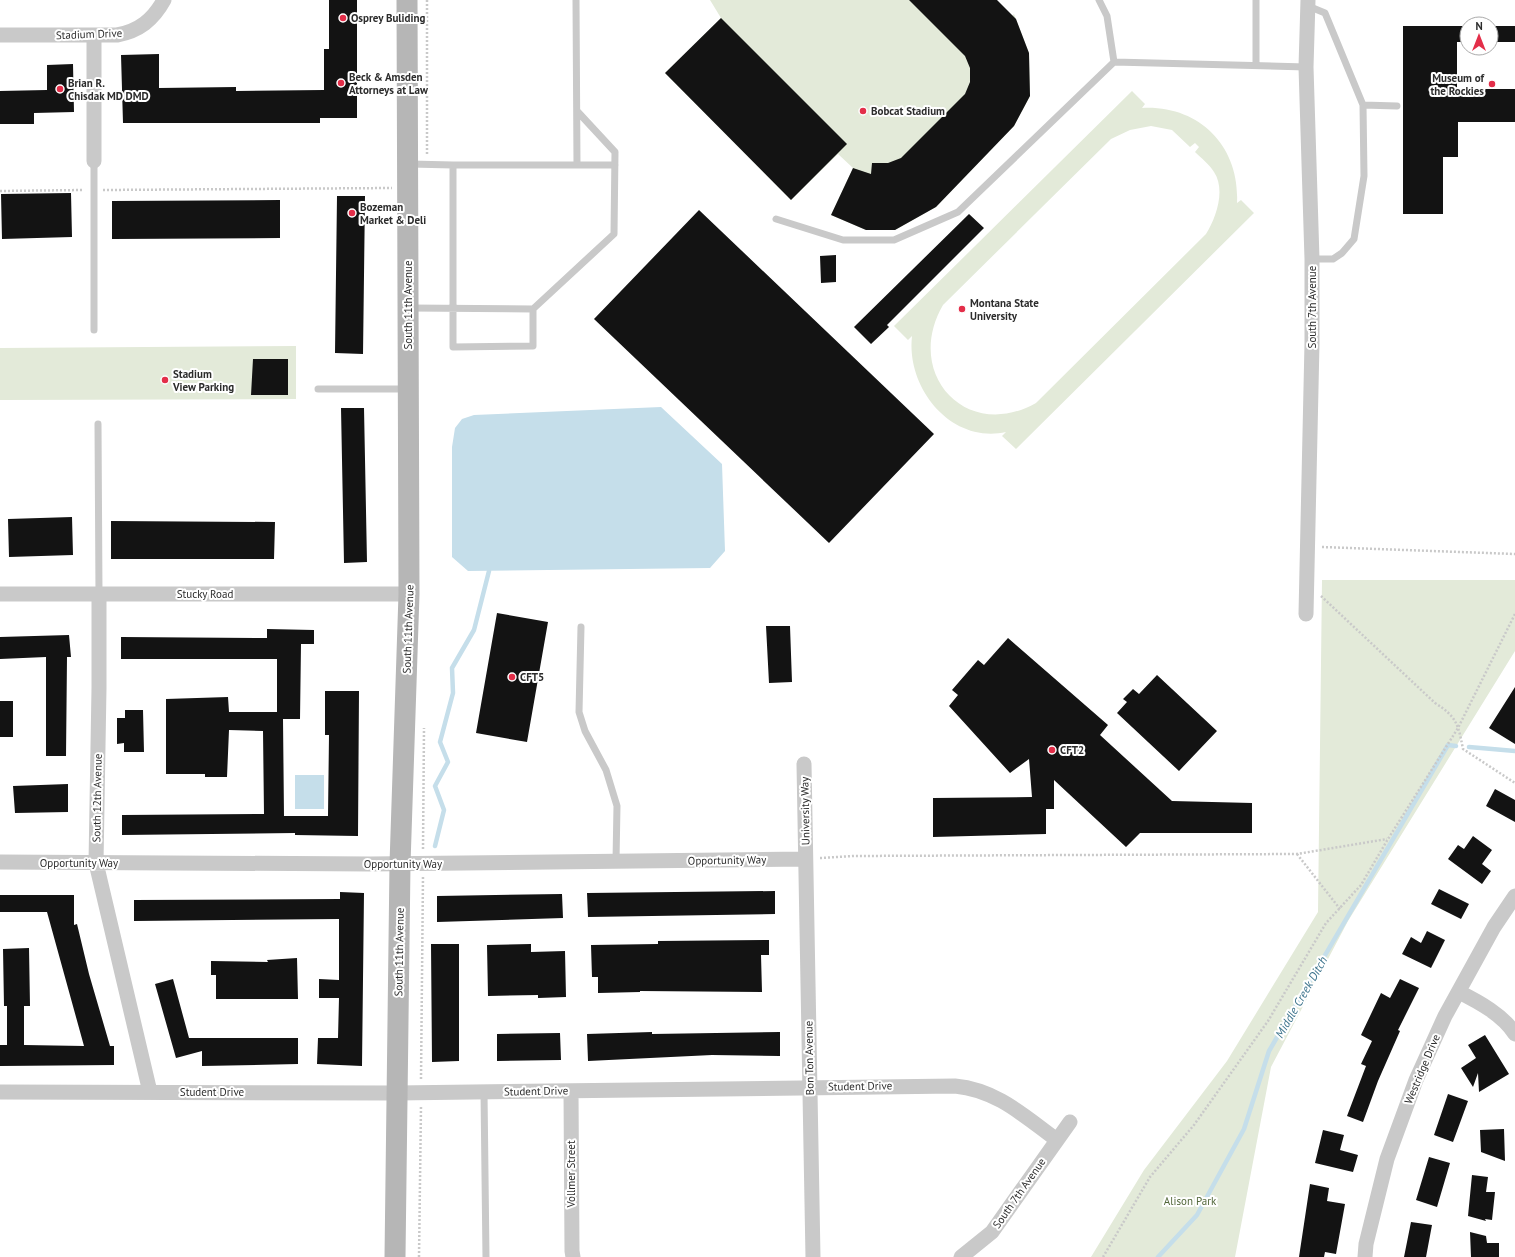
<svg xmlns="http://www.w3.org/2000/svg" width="1515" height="1257" font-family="'PT Sans',sans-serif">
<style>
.green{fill:#e3ead9;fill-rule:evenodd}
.water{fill:#c5deea}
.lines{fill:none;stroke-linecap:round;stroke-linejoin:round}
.stream{stroke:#c5deea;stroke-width:4.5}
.building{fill:#131313}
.path{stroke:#c9c9c9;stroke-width:2.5;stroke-dasharray:2 2;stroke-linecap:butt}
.lane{stroke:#c9c9c9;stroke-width:7}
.street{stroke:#c9c9c9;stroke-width:15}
.secondary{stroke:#b6b6b6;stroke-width:21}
.poi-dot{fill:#e32e49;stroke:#fff;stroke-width:1.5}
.labels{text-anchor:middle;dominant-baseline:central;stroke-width:4;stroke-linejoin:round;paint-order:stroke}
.poi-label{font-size:11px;font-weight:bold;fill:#2c2c2c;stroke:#fff;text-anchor:start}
.street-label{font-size:11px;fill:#2c2c2c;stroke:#fff}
.park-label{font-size:11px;fill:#52673a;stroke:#fff}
.water-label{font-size:12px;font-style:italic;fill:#3c738c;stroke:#fff}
</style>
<rect width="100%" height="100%" fill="#fff"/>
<path class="green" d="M710,0H997L981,45L1014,14L1029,53L1030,96L1014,126L936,207L895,230H866L831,215L853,168L838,154L791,200L665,73L721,18Z
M1132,91L1145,104L1142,108C1199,105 1240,146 1237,203L1241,200L1254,213L1016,449L1002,436L1006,432C951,444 906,388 912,336L908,340L894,326ZM1151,126L1172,130L1190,147L1195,143L1199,147L1195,152C1201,158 1209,164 1214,172C1226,190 1216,218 1206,234L1036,403C967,442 903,374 943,305L1111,139L1130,130Z
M296,346V399L0,400V348Z
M1322,580H1515V651L1348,921L1271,1067L1235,1257H1091L1144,1170L1227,1061L1318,912Z"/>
<path class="water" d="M661,407L722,464L725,551L710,568L468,571L452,557V447L455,428L462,419L474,415Z
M295,775H324V809H295Z"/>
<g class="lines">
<path class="stream" d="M1469,747L1515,751
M435,846L444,810L435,786L448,762L440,742L453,693L452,668L474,630L489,571
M1158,1257L1197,1215L1244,1129L1269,1051L1448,745L1456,746"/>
</g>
<path class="building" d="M329,0H357V118H320V123H123L121,55L159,54V88L236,87V91L324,90V49H329Z
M909,0H997L1016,19L1029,53L1030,96L1014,126L936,207L895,230H866L831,215L853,168L871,174L872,163H888L901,158L965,94L970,82V68L965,56Z
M721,18L847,144L791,200L665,73Z
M1403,26H1467V42H1457V89H1515V122H1458V157H1443V214H1403Z
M1491,26H1515V42H1491Z
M73,64L74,112L34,113V124H0V91L47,90V65Z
M71,193L72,237L2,239L1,194Z
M337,196H365L363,354L335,353Z
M280,200V238L112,239V201Z
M699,210L934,434L829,543L594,319Z
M969,214L984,228L887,325L889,327L871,344L854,327Z
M836,255V282L821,283L820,256Z
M253,359H288V395H251Z
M341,408H364L367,562L344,563Z
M72,517L73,555L9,557L8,519Z
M111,521L275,522L274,559H111Z
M497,613L548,622L527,742L476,733Z
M766,626H790L792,682L769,683Z
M267,629L314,630V644H301L300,719H283L284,816H328L329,735H325V691H359L358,836L295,835V833L122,835V815L264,814L263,731L229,730L227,777H205V774H166V699L228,697L229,712H277V659H121V637L267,638Z
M69,635L71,657H67L66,756H46V657L0,659V637Z
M1008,638L1108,725L1100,735L1172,801L1252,803V833H1140L1126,847L1054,780V809H1046V834L933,837V798L1032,797L1029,759L1010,773L949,706L958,695L952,690L978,660L984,665Z
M1157,675L1217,731L1179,771L1117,713L1127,702L1123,699L1133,689L1139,694Z
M1515,687V744L1489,728Z
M0,701H13V737H0Z
M125,710H143L144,752H124V743L117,744V718H125Z
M68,784V812L15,813L13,786Z
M1495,789L1515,800V822L1486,806Z
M1473,836L1492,850L1482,864L1491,871L1482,884L1448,859L1458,845L1464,849Z
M1439,889L1469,904L1461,919L1431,904Z
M775,891V914L588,917L587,893Z
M340,892L364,893L362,1066L317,1064L318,1038H338L339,998H319V979L339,980V919L134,921V900L340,899Z
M562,894L563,918L437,922V896Z
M0,895H74V925L77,924L89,974L110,1046H114V1065L0,1066V1045H7V1006H4L3,949L29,948L30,1006H24V1045L84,1046L47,912H0Z
M1427,931L1445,940L1431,968L1402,954L1411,937L1421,943Z
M769,940V955H761L762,992L640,991V992L598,993V977H592L591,945L658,944V941Z
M431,944H459V1061L432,1062Z
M531,944V952L565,951L566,997L538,998V995L488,996L487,945Z
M297,958L298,999H216V975H211V961L268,962L267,960Z
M173,979L189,1038H298V1064L202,1066V1051L176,1058L155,984Z
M1400,979L1419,988L1398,1030L1400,1031L1378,1081L1363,1122L1347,1116L1366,1066L1361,1064L1372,1041L1361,1035L1381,993L1390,998Z
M652,1032V1034L780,1032V1056L712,1055L588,1061L587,1034Z
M560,1033L561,1060L497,1061V1034Z
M1485,1035L1509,1074L1479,1092L1478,1073L1473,1087L1461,1068L1476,1058L1468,1045Z
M1448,1094L1468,1101L1453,1142L1434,1135Z
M1504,1129L1505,1161L1481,1152L1480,1130Z
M1323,1130L1344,1135L1340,1150L1358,1155L1353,1172L1315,1163Z
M1429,1157L1450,1163L1437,1207L1416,1200Z
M1472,1175L1488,1177L1486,1192H1495L1492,1220L1485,1219L1486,1221L1468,1216Z
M1310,1184L1329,1188L1327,1201L1345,1204L1336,1254L1325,1252L1324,1257H1299Z
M1411,1222L1432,1225L1426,1257H1404Z
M1470,1232L1486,1236L1487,1243H1499V1257H1471Z"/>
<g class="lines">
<path class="path" d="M427,0V155
M103,190L392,188
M0,191L84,190
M1322,547L1515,554
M1321,596L1435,703C1457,717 1458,724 1463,749L1515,783
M423,849L424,728
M1297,854L1340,909
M820,858L854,856L1297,854L1387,839
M421,1079L423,876
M419,1257L421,1106
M1103,1257L1150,1177L1194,1125L1268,1021L1326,923L1361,885L1388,839L1458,728L1515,614"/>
<path class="lane" d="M576,0L577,165
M1099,0L1107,16L1114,62L1306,67
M1256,0V64
M1308,6L1325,13L1363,105L1397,106
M410,164L453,165
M776,219L843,240H894L958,212L1114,62
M1312,259H1333L1342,253L1354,239L1364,176L1363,105
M410,308L533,309L614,234L615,152L577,111
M533,309V346L453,347V165H615
M94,330V161
M318,389H406
M98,424L99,594
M581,627L579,712L585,731L606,770L617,806L616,861
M484,1092L486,1257"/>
<path class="street" d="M0,35H117C139,31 153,20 164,0
M94,35V161
M0,594H409
M99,594V688L96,863L150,1092
M1306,614L1312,343V259L1306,67L1308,0
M804,764L813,1257
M0,862L370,864L805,859
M1459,992C1479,1002 1503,1015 1515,1034
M571,1091L572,1251L573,1257
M0,1092L397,1093L955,1086C997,1090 1024,1116 1057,1140
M961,1257L992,1232L1070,1122
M1365,1257L1366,1244L1387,1159L1416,1080L1445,1016L1494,927L1515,896"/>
<path class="secondary" d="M395,1257L400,864L409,594L407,0"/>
</g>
<g class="poi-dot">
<circle cx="343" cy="18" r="4"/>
<circle cx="341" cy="83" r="4"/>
<circle cx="1492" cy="84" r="4"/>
<circle cx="60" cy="89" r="4"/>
<circle cx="863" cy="111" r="4"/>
<circle cx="352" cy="213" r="4"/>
<circle cx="962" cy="309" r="4"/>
<circle cx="165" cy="380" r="4"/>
<circle cx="512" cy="677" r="4"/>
<circle cx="1052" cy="750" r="4"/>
</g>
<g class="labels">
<g class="poi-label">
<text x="351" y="18">Osprey Buliding</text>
<text x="349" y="77">Beck &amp; Amsden<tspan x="349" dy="13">Attorneys at Law</tspan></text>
<text x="1484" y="78" text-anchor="end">Museum of<tspan x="1484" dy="13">the Rockies</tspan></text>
<text x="68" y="83">Brian R.<tspan x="68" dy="13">Chisdak MD DMD</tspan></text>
<text x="871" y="111">Bobcat Stadium</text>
<text x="360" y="207">Bozeman<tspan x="360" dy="13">Market &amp; Deli</tspan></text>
<text x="970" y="303">Montana State<tspan x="970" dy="13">University</tspan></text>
<text x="173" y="374">Stadium<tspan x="173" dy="13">View Parking</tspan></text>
<text x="520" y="677">CFT5</text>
<text x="1060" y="750">CFT2</text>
</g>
<g class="street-label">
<text transform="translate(89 34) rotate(-2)">Stadium Drive</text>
<text transform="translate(408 305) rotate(-90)">South 11th Avenue</text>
<text transform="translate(1312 307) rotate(-90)">South 7th Avenue</text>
<text x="205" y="594">Stucky Road</text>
<text transform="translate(408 629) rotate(-88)">South 11th Avenue</text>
<text transform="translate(97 798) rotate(-89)">South 12th Avenue</text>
<text transform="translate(805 811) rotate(-91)">University Way</text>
<text transform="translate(727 860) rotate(-1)">Opportunity Way</text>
<text x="79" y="863">Opportunity Way</text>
<text x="403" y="864">Opportunity Way</text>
<text transform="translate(399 952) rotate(-89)">South 11th Avenue</text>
<text transform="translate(809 1058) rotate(-91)">Bon Ton Avenue</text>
<text transform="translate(1422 1069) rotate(-67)">Westridge Drive</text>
<text transform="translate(860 1086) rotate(-1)">Student Drive</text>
<text transform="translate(536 1091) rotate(-1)">Student Drive</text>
<text x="212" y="1092">Student Drive</text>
<text transform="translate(571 1174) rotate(-90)">Vollmer Street</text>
<text transform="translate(1019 1193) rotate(-55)">South 7th Avenue</text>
</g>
<g class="park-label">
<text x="1190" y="1201">Alison Park</text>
</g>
<g class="water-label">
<text transform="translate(1301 997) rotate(-60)">Middle Creek Ditch</text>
</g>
</g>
<g transform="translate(1479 36)"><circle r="19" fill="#ffffff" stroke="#ababab"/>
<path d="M0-3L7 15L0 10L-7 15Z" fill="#e32e49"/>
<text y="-6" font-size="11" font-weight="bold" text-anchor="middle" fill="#2c2c2c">N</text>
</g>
</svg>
